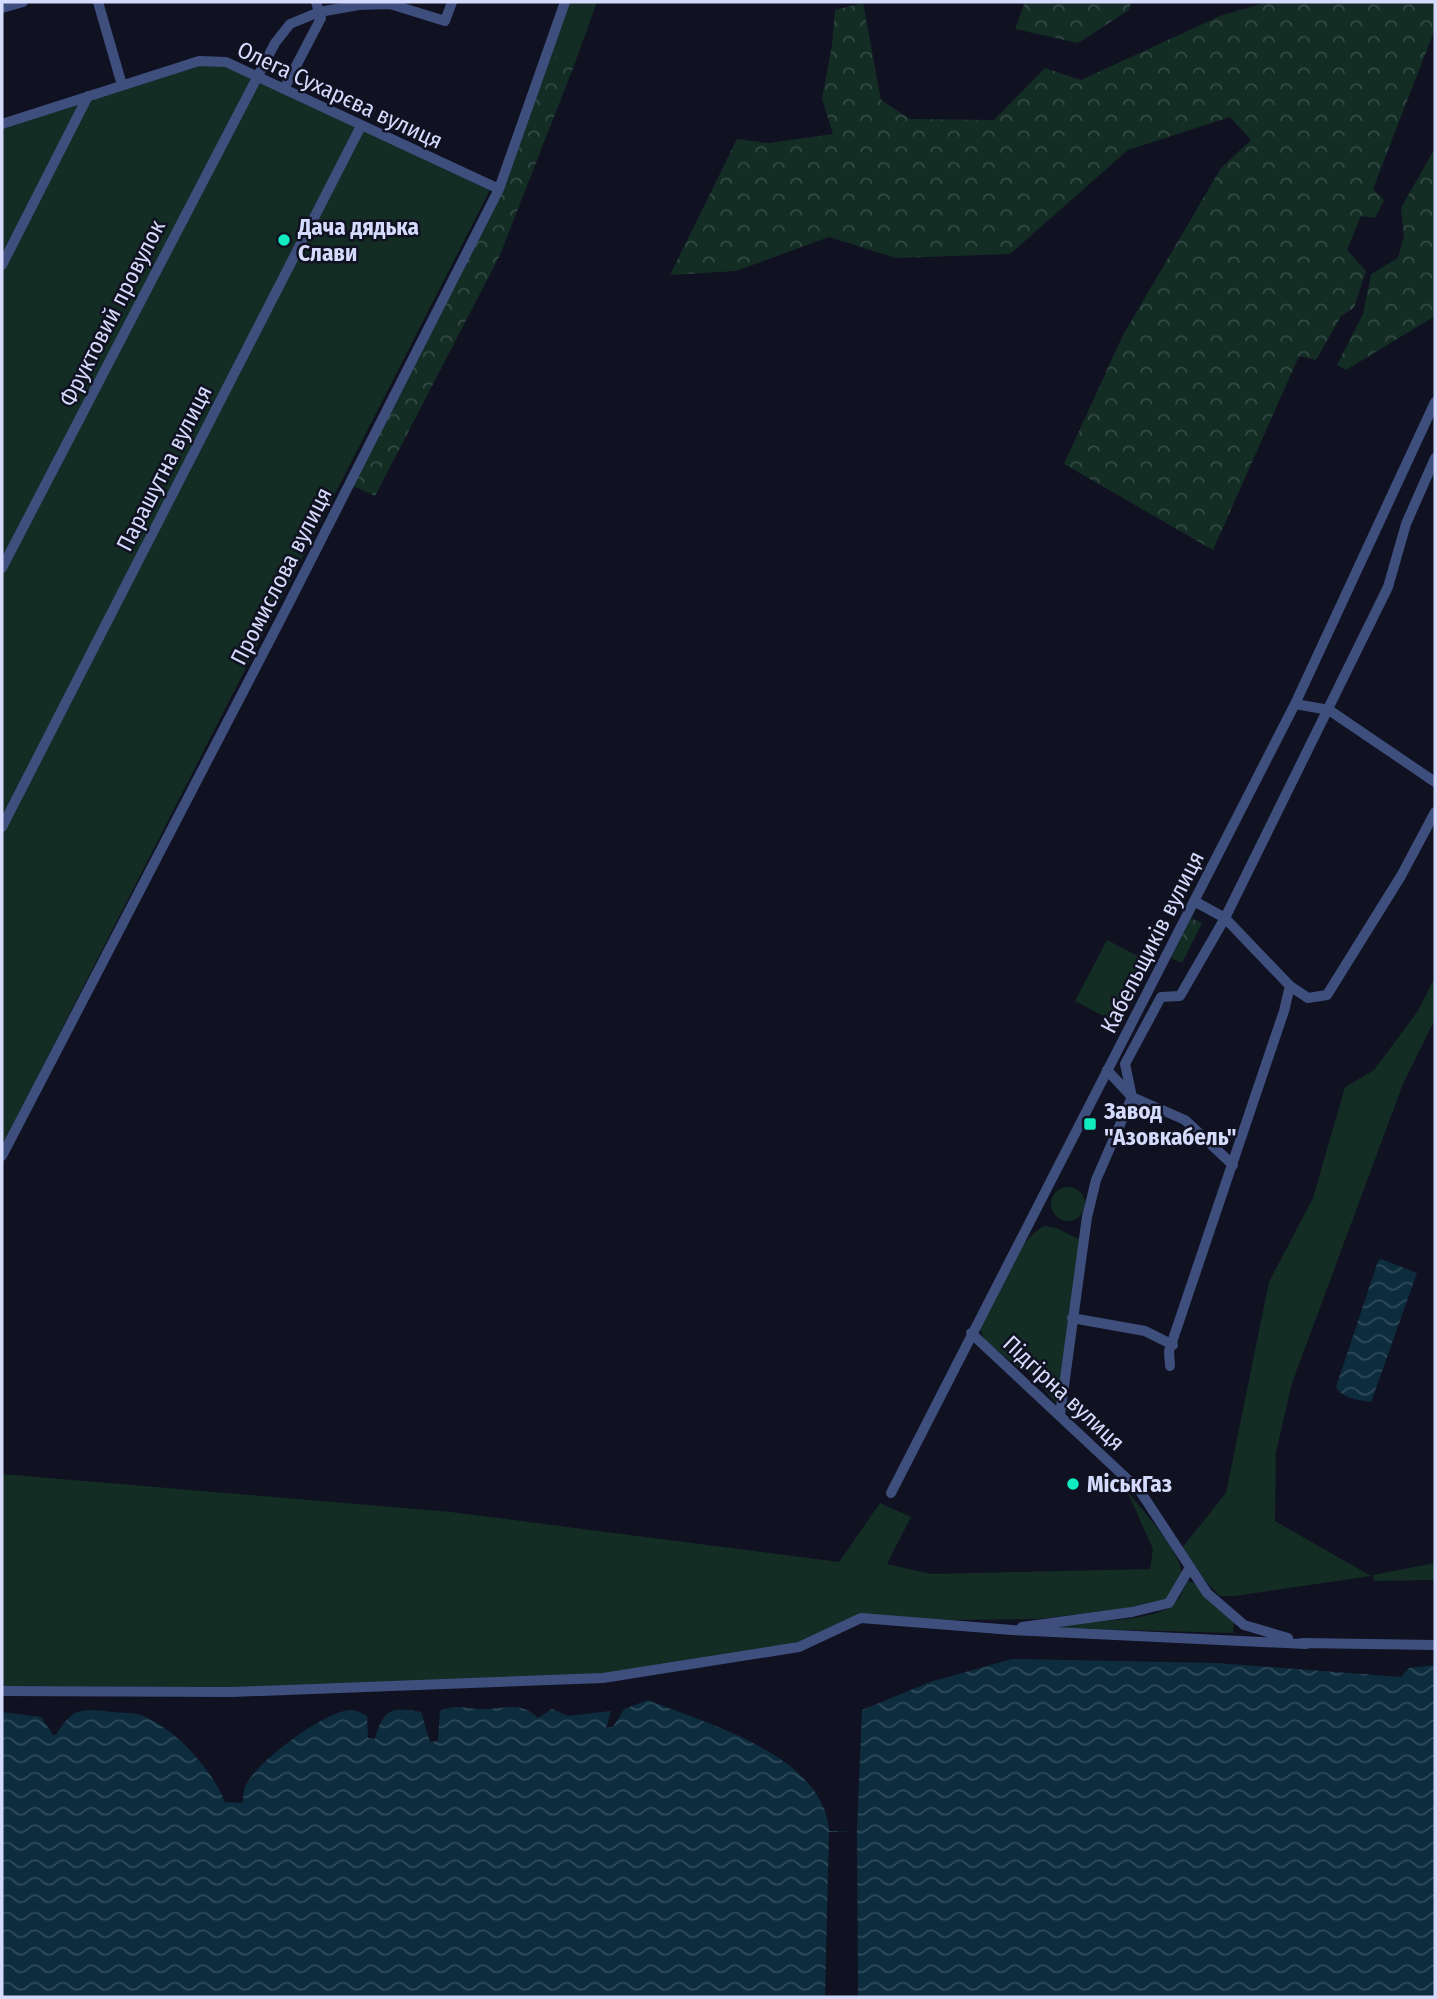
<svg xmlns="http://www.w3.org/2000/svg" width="1437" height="1999" font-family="'Fira Sans Condensed',sans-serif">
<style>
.green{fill:#132c24}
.forest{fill:url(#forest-crowns)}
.water{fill:url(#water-waves)}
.pier{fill:#101222}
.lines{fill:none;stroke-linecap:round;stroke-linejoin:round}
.minor{stroke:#3e4f7e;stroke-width:10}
.poi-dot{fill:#11ebc0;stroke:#101222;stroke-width:2.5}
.labels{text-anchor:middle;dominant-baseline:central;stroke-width:5;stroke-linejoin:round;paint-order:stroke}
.street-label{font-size:23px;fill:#d4dbfc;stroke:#101222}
.poi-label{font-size:23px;font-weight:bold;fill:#d4dbfc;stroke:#101222;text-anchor:start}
</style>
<defs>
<pattern id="forest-crowns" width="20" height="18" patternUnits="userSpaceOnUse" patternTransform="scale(1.75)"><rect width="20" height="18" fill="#132c24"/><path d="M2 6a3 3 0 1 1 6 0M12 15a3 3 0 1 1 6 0" fill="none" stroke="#344a45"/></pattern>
<pattern id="water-waves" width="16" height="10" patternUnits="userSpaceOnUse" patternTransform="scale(1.75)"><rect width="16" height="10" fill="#0d2d3e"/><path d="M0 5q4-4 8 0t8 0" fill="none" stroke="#2f4b5b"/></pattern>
</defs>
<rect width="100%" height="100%" fill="#101222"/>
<path class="green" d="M569,2H597L575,63L551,55Z
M199,66H224L490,190L2,1146V129Z
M1107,940L1142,958L1109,1019L1075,1001Z
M1435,977V1019L1403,1084L1292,1383L1276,1452L1275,1521L1371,1576L1235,1596H1220L1207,1583L1182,1548L1226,1493L1269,1282L1313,1198L1345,1087L1374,1070L1418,1011Z
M1051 1204a17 17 0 1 1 34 0a17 17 0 1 1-34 0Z
M1045,1226L1056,1228L1081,1240L1057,1404L1028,1371H1022L984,1339L980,1328C993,1303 1019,1235 1045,1226Z
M2,1474L451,1512L839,1562L880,1503L911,1517L887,1564L931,1574L1150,1569L1153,1549L1127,1491C1139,1506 1185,1556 1181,1575C1179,1583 1170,1593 1166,1599L1123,1609L1037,1619L951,1620L858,1616L799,1643L602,1677L234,1687L2,1686Z
M1435,1563V1580L1374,1581L1373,1575Z
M1187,1581L1194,1583L1234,1623L1233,1633L1060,1628V1624C1088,1621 1152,1622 1173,1605C1180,1599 1184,1589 1187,1581Z"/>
<path class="forest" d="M1025,2H1131L1129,10L1078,43L1015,29Z
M1267,2H1435V29L1373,189L1384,200L1375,218L1361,216L1347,250L1366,271L1354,308L1341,316L1316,360L1299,356L1213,550L1064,464L1123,335L1221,168L1251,140L1230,117L1128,150L1010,254L896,258L829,237L736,271L670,275L737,139L769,143L833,134L822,99L832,45L835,10L863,3L881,100L910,119L994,120L1045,68L1081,80L1220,16Z
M551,55L575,63L500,255L375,496L353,486L484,228Z
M1435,148V316L1346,370L1337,365L1363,314L1371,274L1398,258L1404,236L1401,208Z
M1191,918L1202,923L1182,963L1171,958Z"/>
<path class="water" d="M1381,1259L1417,1273L1371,1402C1358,1400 1342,1398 1336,1387L1378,1261Z
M1012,1659L1217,1663L1401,1677L1409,1668L1435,1665V1997H2V1712L41,1717L53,1735H56C72,1708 82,1708 111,1712C121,1713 134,1712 143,1716C177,1730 212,1770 225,1802L243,1803C243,1798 243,1792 245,1787C253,1764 327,1709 351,1710C356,1710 363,1714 367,1716L368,1738L375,1739C383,1710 391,1706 421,1712L430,1742L438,1741L440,1711C458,1704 461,1708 479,1709C500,1710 521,1700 538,1718L552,1709L568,1716L611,1711L606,1728L613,1727L624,1709L648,1700C707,1724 824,1755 829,1831L857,1832L862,1710L930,1682Z"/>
<path class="pier" d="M829,1832H857L858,1997H825Z"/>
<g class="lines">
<path class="minor" d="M98,2L122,85
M2,8L23,2
M284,89L321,18L316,2
M2,124L199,61L226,62L499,189
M2,265L88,96
M2,568L275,43L290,24L319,12L359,5L390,4L445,21L452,2
M1295,704L1329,710L1435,782
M2,827L361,126
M1194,901L1225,918L1290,986
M1107,1070L1132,1097L1185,1120L1233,1165
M2,1156L286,609L499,189L565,2
M1072,1318L1145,1331L1173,1345
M971,1333L1140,1491L1207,1593L1244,1625L1288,1638
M1170,1366L1169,1351L1284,1011L1290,986L1308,998L1327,995L1401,876L1435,812
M1060,1415L1087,1217L1096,1180L1132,1097L1125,1064L1161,997L1180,996L1225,918L1388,587L1406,524L1435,458
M891,1493L1295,704L1435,402
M1022,1627L1132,1612L1169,1603L1189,1569
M1302,1643L1435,1645
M2,1691L232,1692L603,1678L799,1647L861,1618L1012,1630L1306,1644"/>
</g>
<g class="poi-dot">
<circle cx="284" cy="240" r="7"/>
<rect x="1083" y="1117" width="14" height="14" rx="3.5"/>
<circle cx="1073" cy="1484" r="7"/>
</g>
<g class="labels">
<g class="street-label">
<text transform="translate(340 95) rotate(25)">Олега Сухарєва вулиця</text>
<text transform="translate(112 313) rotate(-63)">Фруктовий провулок</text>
<text transform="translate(164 468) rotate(-63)">Парашутна вулиця</text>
<text transform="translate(281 576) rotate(-63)">Промислова вулиця</text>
<text transform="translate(1152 942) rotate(-63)">Кабельщиків вулиця</text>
<text transform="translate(1064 1393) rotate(43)">Підгірна вулиця</text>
</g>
<g class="poi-label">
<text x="298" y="227">Дача дядька<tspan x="298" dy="26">Слави</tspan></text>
<text x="1104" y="1111">Завод<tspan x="1104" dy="26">"Азовкабель"</tspan></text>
<text x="1087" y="1484">МіськГаз</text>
</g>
</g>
<rect width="1437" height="1999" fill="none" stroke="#d4dbfc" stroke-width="7"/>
</svg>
